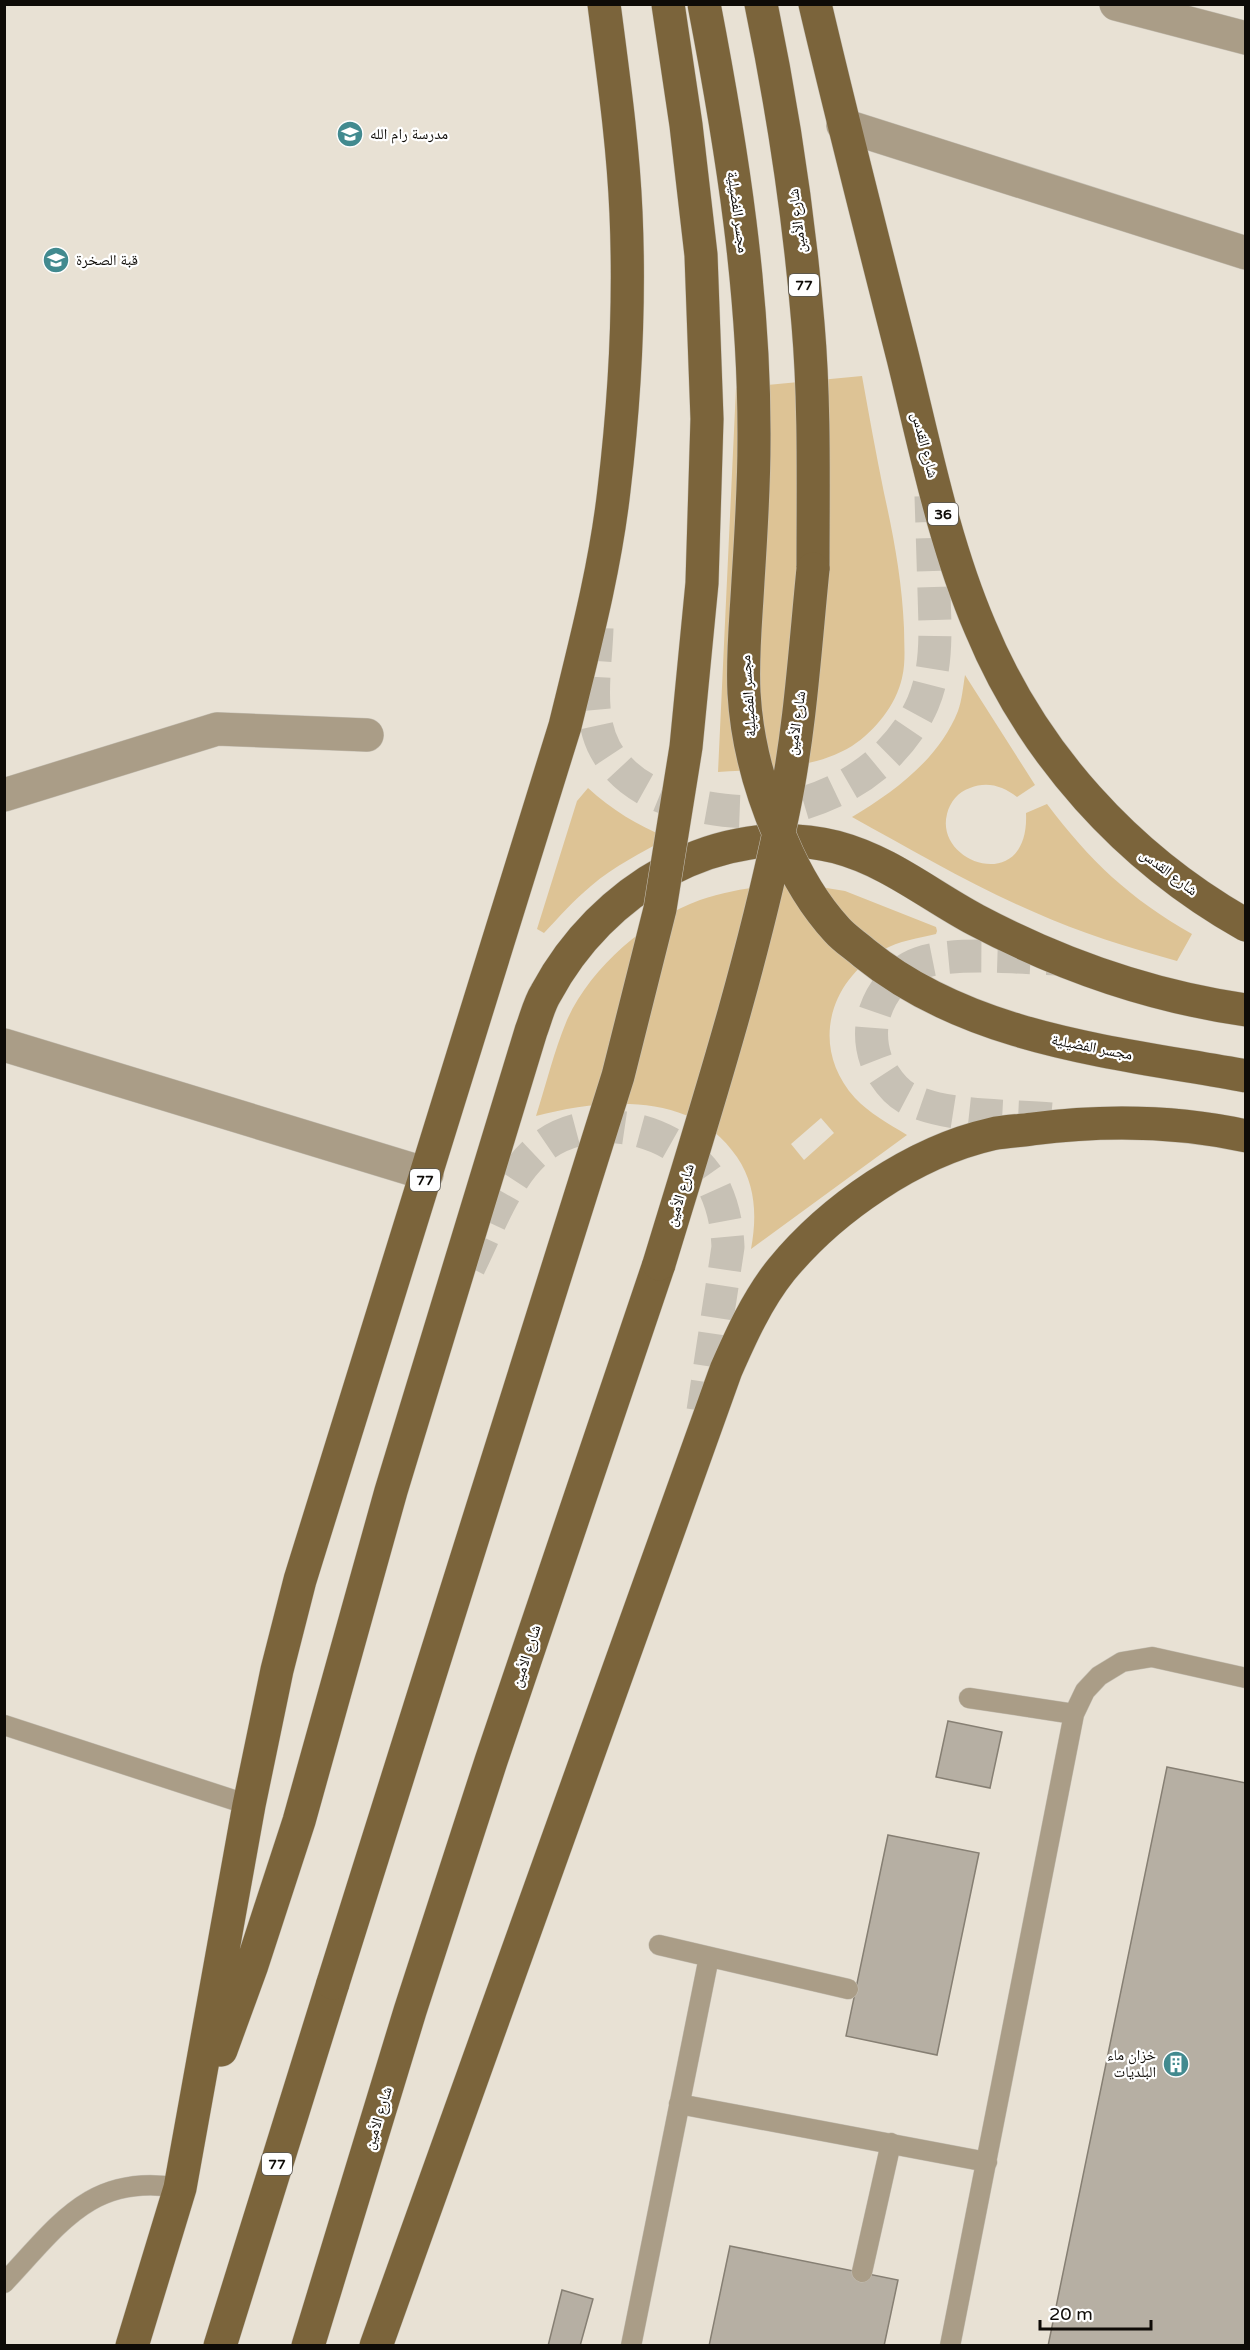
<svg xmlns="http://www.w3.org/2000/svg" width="1250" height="2350" font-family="'Varela Round','Noto Naskh Arabic',sans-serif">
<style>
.green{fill:#ddc395;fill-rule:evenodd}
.building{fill:#b6afa3;stroke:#867f73;stroke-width:1.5}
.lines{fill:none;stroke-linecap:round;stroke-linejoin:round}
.primary-tunnel{stroke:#c7c1b5;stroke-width:33;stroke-dasharray:33 16;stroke-linecap:butt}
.lane-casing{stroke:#c5bfb3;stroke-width:21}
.street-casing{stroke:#c5bfb3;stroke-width:34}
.primary-casing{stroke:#c5bfb3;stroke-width:34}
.lane{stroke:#aa9d87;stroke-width:20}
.street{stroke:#aa9d87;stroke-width:33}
.primary{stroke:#7b643b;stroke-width:33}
.primary-bridge-casing{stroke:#c5bfb3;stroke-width:34;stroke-linecap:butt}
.primary-bridge{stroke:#7b643b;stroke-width:33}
.labels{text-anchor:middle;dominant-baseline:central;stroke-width:4.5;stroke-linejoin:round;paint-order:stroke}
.shield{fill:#fff;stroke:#565451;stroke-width:1.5}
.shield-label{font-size:14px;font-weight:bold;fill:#0e0b07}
.poi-label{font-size:15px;fill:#0e0b07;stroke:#fff;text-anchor:start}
.street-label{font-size:15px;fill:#0e0b07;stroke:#fff}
</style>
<rect width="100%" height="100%" fill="#e8e1d4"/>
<path class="green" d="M862,376C869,415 876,454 884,493C894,538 902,581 904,628C904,644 906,661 902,678C896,705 875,731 852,746C813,770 762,769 718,772L736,388Z
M965,675L1035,785L1017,797C1003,786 987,781 970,788C958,792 950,802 947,814C934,864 1030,896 1026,813L1047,804C1090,861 1129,898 1192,934L1177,961C1128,947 1080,933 1034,912C971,885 912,850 852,817C894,792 939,759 958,711C962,700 963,687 965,675Z
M588,788C612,810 637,825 668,838C641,853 614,866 591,886C574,900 559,917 544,933L537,929L577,801Z
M771,885H808L845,891L936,927L937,931L936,934C919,938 898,941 883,950C828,982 810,1048 855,1098C869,1113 889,1124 907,1135L751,1249C757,1217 756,1185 737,1157C693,1091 604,1098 536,1116C546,1085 554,1051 567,1020C591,967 646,920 700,900C723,892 747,888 771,885ZM821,1118L834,1133L804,1160L791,1144Z"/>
<path class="building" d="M948,1721L1002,1732L990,1788L936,1777Z
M1167,1767L1246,1783V2346H1048Z
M888,1835L979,1853L937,2055L846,2036Z
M730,2246L898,2280L884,2346H709Z
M562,2290L593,2299L580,2346H548Z"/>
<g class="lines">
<path class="primary-tunnel" d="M597,628C596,666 586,714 605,749C623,782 657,799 693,805C716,810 738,813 761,811C828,806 896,766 923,703C938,667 935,629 934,591C933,559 932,527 931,496
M1051,1119C1007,1115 946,1118 907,1098C895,1092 881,1073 876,1060C871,1046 870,1029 874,1015C881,992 897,971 920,963C953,951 1020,958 1057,959
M469,1267C488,1229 506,1177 538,1150C589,1106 681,1127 713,1185C723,1205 727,1225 728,1247L703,1411"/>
<defs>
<path id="lane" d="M969,1698L1074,1714
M4,1725L249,1805
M659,1945L848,1989
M679,2104L987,2162
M862,2272L891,2143
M4,2283C59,2225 91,2172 180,2188
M631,2346L709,1957
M950,2346L1074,1714L1085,1691L1099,1676L1122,1662L1152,1657L1246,1678"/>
<path id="street" d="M1116,4L1246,38
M843,125L1246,253
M4,795L217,729L367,735
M4,1045L427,1174"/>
<path id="primary" d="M761,4C783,110 799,216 808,324C815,405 813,487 813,569
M815,4C843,123 873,240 903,358C925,447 944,543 980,627C1032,753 1127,858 1246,925
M221,2050L252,1965L299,1821L391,1491L531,1031C536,1018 539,1004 546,993C601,890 718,818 836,847C889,861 929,895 976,920C1061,965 1150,996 1246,1010
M132,2346L180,2188L249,1805L277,1670L300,1580L565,726C584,648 605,570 614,490C625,398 630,305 626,213C623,143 613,74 604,4
M220,2346L333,1983
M308,2346L410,2011L491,1761L659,1264
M376,2346L726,1370C741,1336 757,1300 781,1270C831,1209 913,1152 992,1134C1005,1131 1019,1131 1032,1129C1102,1120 1177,1121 1246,1136"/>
</defs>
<use href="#lane" class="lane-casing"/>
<use href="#street" class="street-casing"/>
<use href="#primary" class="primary-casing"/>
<use href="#lane" class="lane"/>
<use href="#street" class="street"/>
<use href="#primary" class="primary"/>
<defs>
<path id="primary-bridge" d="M704,4C732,149 755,294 754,442C754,488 751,535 748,581C746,619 742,656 744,693C747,745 761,794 782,841C795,872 814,905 837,930C845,939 855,945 864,953C971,1040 1115,1052 1246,1076
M659,1264C705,1113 753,963 784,808C800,730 805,649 813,569
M333,1983L618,1076L660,909L686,747L702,583L707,419L701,255L686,125L668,4"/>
</defs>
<use href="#primary-bridge" class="primary-bridge-casing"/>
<use href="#primary-bridge" class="primary-bridge"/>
</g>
<defs>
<symbol id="school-disc" viewBox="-11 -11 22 22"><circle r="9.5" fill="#428a8f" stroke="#fff"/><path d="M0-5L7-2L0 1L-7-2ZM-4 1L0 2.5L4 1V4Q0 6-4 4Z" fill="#fff"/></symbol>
<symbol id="building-disc" viewBox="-11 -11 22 22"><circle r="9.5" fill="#428a8f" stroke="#fff"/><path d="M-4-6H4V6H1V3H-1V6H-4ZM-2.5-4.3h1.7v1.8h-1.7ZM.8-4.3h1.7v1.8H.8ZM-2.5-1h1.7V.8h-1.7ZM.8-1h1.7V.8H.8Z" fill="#fff"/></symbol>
</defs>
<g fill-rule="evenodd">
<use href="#school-disc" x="335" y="119" width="30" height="30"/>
<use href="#school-disc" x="41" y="245" width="30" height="30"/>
<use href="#building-disc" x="1161" y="2049" width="30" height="30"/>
</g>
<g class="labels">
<g class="shield">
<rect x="789" y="274" width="30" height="22" rx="4.5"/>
<rect x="928" y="503" width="30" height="22" rx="4.5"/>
<rect x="410" y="1169" width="30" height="22" rx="4.5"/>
<rect x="262" y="2153" width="30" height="22" rx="4.5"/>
</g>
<g class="shield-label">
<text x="804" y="285">77</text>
<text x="943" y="514">36</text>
<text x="425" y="1180">77</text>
<text x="277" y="2164">77</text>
</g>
<g class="poi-label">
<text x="370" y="134">مدرسة رام الله</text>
<text x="76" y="260">قبة الصخرة</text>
<text x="1156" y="2055" text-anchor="end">خزان ماء<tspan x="1156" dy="17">البلديات</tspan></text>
</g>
<g class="street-label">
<text transform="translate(738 212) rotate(82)">مجسر الفضيلية</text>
<text transform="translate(797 221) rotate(-97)">شارع الأمين</text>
<text transform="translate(925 445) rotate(75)">شارع القدس</text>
<text transform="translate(748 696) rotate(-94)">مجسر الفضيلية</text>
<text transform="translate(796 723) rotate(-82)">شارع الأمين</text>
<text transform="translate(1169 872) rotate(37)">شارع القدس</text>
<text transform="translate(1092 1047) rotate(11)">مجسر الفضيلية</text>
<text transform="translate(680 1195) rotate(-73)">شارع الأمين</text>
<text transform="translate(526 1656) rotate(-72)">شارع الأمين</text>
<text transform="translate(378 2118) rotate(-73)">شارع الأمين</text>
</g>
</g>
<rect width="1250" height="2350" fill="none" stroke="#0e0b07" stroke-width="12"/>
<path d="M1040 2320v9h111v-9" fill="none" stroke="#0e0b07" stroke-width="3"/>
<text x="1049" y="2320" font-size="18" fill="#0e0b07" stroke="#ffffff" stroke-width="4.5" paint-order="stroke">20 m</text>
</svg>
